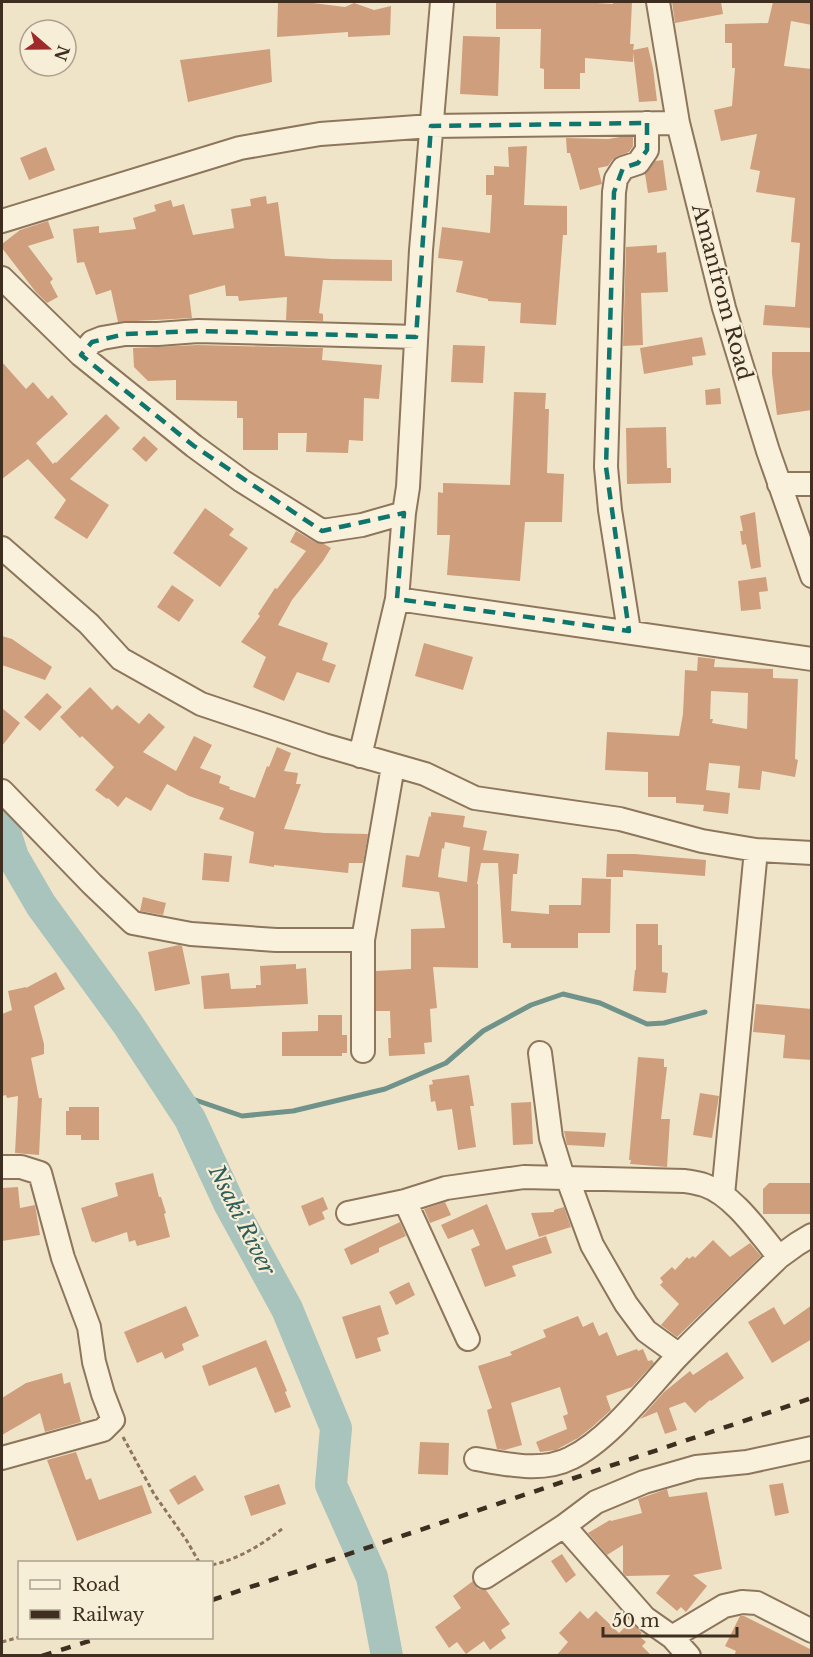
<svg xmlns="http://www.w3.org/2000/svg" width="813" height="1657" font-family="'Libre Baskerville',serif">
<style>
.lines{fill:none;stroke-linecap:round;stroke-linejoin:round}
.stream{stroke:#6f938a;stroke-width:5}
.river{stroke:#a9c4bc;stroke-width:32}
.building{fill:#cf9f7d;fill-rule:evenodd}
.minor-casing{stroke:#8d765c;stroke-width:26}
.path{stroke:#8d765c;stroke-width:3;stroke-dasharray:4.5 3;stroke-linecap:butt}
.minor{stroke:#faf1dc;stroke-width:22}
.rail{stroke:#3d2e20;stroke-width:4.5;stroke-dasharray:10 10;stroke-linecap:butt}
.marked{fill:none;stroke:#0f766e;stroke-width:4.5;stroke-dasharray:12 8;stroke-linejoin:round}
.labels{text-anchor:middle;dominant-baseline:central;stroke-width:4.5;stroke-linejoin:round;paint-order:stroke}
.street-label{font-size:21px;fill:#3d2e20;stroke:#f7eed8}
.water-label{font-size:22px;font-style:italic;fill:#2f5d5a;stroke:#f7eed8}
</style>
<rect width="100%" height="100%" fill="#f0e4c8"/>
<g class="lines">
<path class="stream" d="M172,1092L242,1116L293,1111L385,1089L446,1063L483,1031L531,1005L563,994L600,1003L647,1024L664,1023L705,1012"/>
<path class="river" d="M2,823L13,857L41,905L127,1023L190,1119L229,1203L287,1309L336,1428L331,1485L372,1577L387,1656"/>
</g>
<path class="building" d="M278,2H305L345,7L354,3L374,10L391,6L390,35L348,37V32L277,37Z
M496,2L577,3L579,2L613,4V2H632L630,44H634L633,50L648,47L653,68L657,101L639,102L633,52V62L585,58V73H580V89H544V69L540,68L541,29H496Z
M672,2H721L723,14L675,23Z
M773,2H812V25L791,21L784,66L812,69V328L763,325L765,305L795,307L800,243L791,242L795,198L756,192L760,171L750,169L757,134L721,141L714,110L732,106L735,68H732V43H725V24L768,23Z
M463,36L500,37L498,96L460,94Z
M270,49L272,82L188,102L180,60Z
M620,137H633V146L629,152L618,156L612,160L608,166L598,168L602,184L580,190L570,153H567L566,138L608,139Z
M527,146L524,205L567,206V235H563L556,325L520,323L521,303L488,301V299L456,292L463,261L438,258L442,227L490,233L492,195H486V175H494V166L509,167L508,147Z
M46,147L55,170L29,180L20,158Z
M663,160L667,190L648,193L645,174L655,161Z
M266,196L267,204L278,202L285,256L332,259L392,260V281L323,280L319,313L323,314V321L286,320L287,297L239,301L238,296H226L225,285L189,295L192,318L118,322L111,290L96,295L84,262L77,263L73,229L99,226V233L136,229L133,218L156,211L154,205L171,200L173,207L184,204L193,235L234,228L231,209L251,206L250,199Z
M48,221L54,238L28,246L53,279L50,282L58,297L47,303L35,291L2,248V244L20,230Z
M657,245V253L666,252L668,292L641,293L643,345L623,346L626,247Z
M702,337L706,355L692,357L693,365L644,374L640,348Z
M198,345L323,348L322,360L382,365L379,399L364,398L363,441L349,440L348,453L306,452L307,433H278V450H243V418H237V401L176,400V380L148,381L134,367L133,348Z
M453,345L485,346L483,383L451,382Z
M772,352H812V410L777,415L772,374Z
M2,362L26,389L33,382L48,399L52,395L68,414L36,443L53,464L55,462L56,463L106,414L120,428L70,479L109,505L87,539L54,518L66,500L28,459L2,479Z
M720,388L721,404L706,405L705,390Z
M514,392L546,393L545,409H549L547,473L564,474L562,522H525L520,581L447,575L450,535H437L438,492L443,493V483L510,485Z
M666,427L667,468H671V483L627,484L626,428Z
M144,436L158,449L146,462L132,449Z
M205,508L234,529L229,535L248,548L220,587L173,553Z
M755,512L761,567L751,569L746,544L742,545L740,531H743L740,516Z
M296,531L315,542L324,544L331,548L323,561L292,600L278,625L328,643L322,660L336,665L329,683L297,672L284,701L253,687L266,657L241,642L260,616L258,614L275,588L277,589L306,551L290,542Z
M766,577L768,591L759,592L761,609L741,611L738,581Z
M172,585L194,600L179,622L157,607Z
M2,636L12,639L52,667L45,680L2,665Z
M424,643L473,657L463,690L415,676Z
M698,657L715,659L714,667L773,669V678L798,679L795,759L798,760L795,777L762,771L760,790L738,788L740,766L709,763L706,790L730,793L728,814L703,811L704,805L676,803V797H648V772L605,770L607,732L679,736L683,714L685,670L697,671ZM711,691L748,693L747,729L712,723L713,719H710Z
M90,687L112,710L117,705L139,724L149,713L165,727L143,752L176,771L194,736L212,745L200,768L221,776L219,783L230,787L229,789L255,798L267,766L269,767L277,747L291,753L284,771L298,773L296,784H301L284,829L325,833L368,834L363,863H349L348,873L274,865V867L249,863L254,832L219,819L224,808L189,796L167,784L151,811L126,797L118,807L108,798L107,799L95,790L114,767L82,736L80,738L60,717Z
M47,693L62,707L40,731L24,717Z
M2,708L20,723L2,746Z
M431,812L465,816L463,827L487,831L483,850L519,854L517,874H513L511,911L549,914V905H581L582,878L611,879L610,933H578V948H511V943H503L498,863H481L477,884H478V968L433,967L437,1008L430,1009L432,1042L424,1043L425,1054L389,1056L388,1038H391L390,1011H376V971L411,969V929L445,928L439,892L402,887L406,855L419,857L429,816L431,817ZM445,842L470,847L467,882L438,877L442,848L444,849Z
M204,853L232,856L229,882L202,880Z
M607,854H635L706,860L705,876L623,870V877H606Z
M143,897L166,903L163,915L140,911Z
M636,924H658V945H662V972L668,973L666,993L633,991L635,970H636Z
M179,945L182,946L190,984L155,991L148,952Z
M296,964V969L306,968L308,1004L204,1009L201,976L229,973L231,989L256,988V985H261L260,966Z
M56,972L65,989L34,1006L44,1044V1054L31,1058L39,1098H42L39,1155L15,1153L18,1096L7,1098L6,1095L2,1096V1014L12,1010L8,991L26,987V988Z
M756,1004L812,1009V1060L783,1058L785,1035L753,1032Z
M318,1015H342V1035H347V1053H342V1056H282V1032L318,1031Z
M638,1057L664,1059V1067H667L661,1119H670L667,1167L630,1164L631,1160H629Z
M469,1075L474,1106H470L476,1147L458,1150L452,1109L437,1111L435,1101L431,1102L429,1085L433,1084L432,1080Z
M700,1093L719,1096L712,1138L693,1135Z
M531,1102L533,1144L513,1145L511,1103Z
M69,1107H99V1140H81V1135H66V1111H69Z
M564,1131L606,1133L604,1147L567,1145Z
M153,1173L159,1197H161L166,1213L164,1214L170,1237L137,1246L135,1240L129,1242L127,1232L95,1243L94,1241L92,1242L81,1208L118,1196L115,1183Z
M769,1183H812V1214H763V1189Z
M18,1187L20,1208L35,1205L40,1235L2,1241V1188Z
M323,1197L328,1209L322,1212L325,1219L309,1226L301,1206Z
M445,1202L451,1215L430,1223L424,1209Z
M487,1204L506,1250L546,1236L552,1253L512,1266L516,1276L485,1287L471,1249L480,1245L473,1229L448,1239L441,1225Z
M564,1207L571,1227L539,1237L531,1213L554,1212V1210Z
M400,1222L406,1236L379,1248V1252L351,1265L344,1249Z
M713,1240L730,1257L750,1243L761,1256L677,1337L661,1325L679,1304L660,1285L663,1282L660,1278L672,1267L675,1270L687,1257L689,1259L693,1256L695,1258Z
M409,1282L415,1295L396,1305L389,1292Z
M380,1305L389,1334L377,1338L381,1351L356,1359L342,1317Z
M812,1305V1339L772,1363L748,1322L774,1307L784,1325Z
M186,1306L199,1336L182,1344L184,1350L165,1359L162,1352L137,1363L124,1332Z
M578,1316L583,1327L593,1322L599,1336L607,1332L617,1356L637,1349L638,1351L643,1349L648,1361L652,1360L654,1363L632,1387L606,1396L611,1410L591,1428L578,1438L556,1450L540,1452L536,1442L567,1429L563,1416L568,1414L560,1387L511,1403L522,1445L505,1450L497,1449L487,1410L492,1408L478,1366L512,1355L510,1352L546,1337L543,1330Z
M266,1340L287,1391L285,1392L291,1407L275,1413L256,1367L209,1386L202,1366Z
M727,1352L744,1378L711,1401L710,1400L695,1413L685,1402L669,1408L677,1430L665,1434L657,1412L640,1419L664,1392L690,1371L693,1375Z
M62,1373L64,1384L70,1382L81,1422L45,1432L40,1413L2,1435V1398L26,1383Z
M420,1442L449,1443L448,1475L418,1474Z
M76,1452L86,1480L91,1478L99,1500L142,1485L152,1513L77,1541L47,1460Z
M195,1475L204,1490L178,1505L169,1490Z
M783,1483L789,1513L775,1516L769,1485Z
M279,1484L286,1504L251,1516L244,1496Z
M667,1489L669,1497L707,1492L722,1569L693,1575L707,1586L686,1612L681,1607L677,1611L656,1593L670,1575L626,1576L623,1573V1545L607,1555L588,1533L610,1520L611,1521L642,1513L638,1499Z
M562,1554L576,1575L566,1583L551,1561Z
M473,1581L478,1589L486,1590L510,1624L501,1630L506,1638L490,1650L484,1641L466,1654L457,1642L449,1648L435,1627L461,1608L453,1596Z
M580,1611L588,1619L596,1611L619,1633L630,1622L642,1633L639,1636L646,1642L642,1646L652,1656H556L568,1642L559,1633Z
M740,1616H744L812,1650V1656H734L736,1651L725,1646Z"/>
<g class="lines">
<defs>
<path id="minor" d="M658,2L678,123L724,308L768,451L812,576
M2,221L240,148L320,134L431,126L678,123
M2,278L81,355L194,446L242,481L322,531L362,525L404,513
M81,355L92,342L102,338L125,334H158L198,331L416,337
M779,484H812
M2,548L89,624L121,659L201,704L324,745L425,774L475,798L620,819L702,841L756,850L812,853
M397,599L812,659
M629,631L610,510L606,467L614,192L616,179L623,168L638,163L647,150V123
M360,756L397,599L404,513L408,487L421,250L442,2
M2,791L92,884L133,923L191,934L276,940H363
M363,1051V940L393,766
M540,1053L551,1138L563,1177
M2,1167H21L40,1173L63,1258L89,1327L94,1362L103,1394L113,1420L103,1430L2,1458
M567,1177L592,1245L626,1304L646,1331L679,1355
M723,1195L756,850
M405,1201L468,1339
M348,1213L405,1201L446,1188L524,1177L685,1181C691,1182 698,1183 704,1185C734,1195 759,1233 779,1257
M476,1459C506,1464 542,1473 571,1458C610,1439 647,1389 677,1357C710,1323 745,1290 779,1257L797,1244L812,1235
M564,1526L645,1618L672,1637L689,1656
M485,1577L564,1526L596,1502L644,1482L696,1467L747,1462L812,1448
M672,1637L724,1606L742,1602L757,1603L812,1631"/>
</defs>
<use href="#minor" class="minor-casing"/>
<path class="path" d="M123,1437L154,1494L187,1541L199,1562
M212,1565C238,1559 260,1546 282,1529
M2,1642L20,1637"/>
<use href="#minor" class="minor"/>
<path class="rail" d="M212,1600L812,1398
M42,1656L99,1638"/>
</g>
<path class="marked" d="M647,123V150L638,163L623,168L614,192L606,467L629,631L397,599L404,513L322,531L194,446L81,355L92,342L125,334L198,331L416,337L431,126Z"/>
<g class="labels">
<g class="street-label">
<text transform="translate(722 292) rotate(75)">Amanfrom Road</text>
</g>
<g class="water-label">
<text transform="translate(242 1220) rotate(63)">Nsaki River</text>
</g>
</g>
<rect width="813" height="1657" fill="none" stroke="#3d2e20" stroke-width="6"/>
<rect x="18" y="1561" width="195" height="78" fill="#f7eed8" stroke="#ada18e" stroke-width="1.5"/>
<rect x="30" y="1580" width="30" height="9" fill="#faf1dc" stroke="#ada18e" stroke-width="1.5"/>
<text x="72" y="1591" font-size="18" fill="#3d2e20">Road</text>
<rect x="30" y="1610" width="30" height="9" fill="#3d2e20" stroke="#ada18e" stroke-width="1.5"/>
<text x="72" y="1621" font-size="18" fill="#3d2e20">Railway</text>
<g transform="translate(48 48) rotate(110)"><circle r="28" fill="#f7eed8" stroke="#ada18e" stroke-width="1.5"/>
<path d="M0-4.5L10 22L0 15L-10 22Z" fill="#9e2a2b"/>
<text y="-9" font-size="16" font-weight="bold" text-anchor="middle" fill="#3d2e20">N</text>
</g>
<path d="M603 1627v9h134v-9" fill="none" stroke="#3d2e20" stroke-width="3"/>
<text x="612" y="1627" font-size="18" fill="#3d2e20" stroke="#f7eed8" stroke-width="4.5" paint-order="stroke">50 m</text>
</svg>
